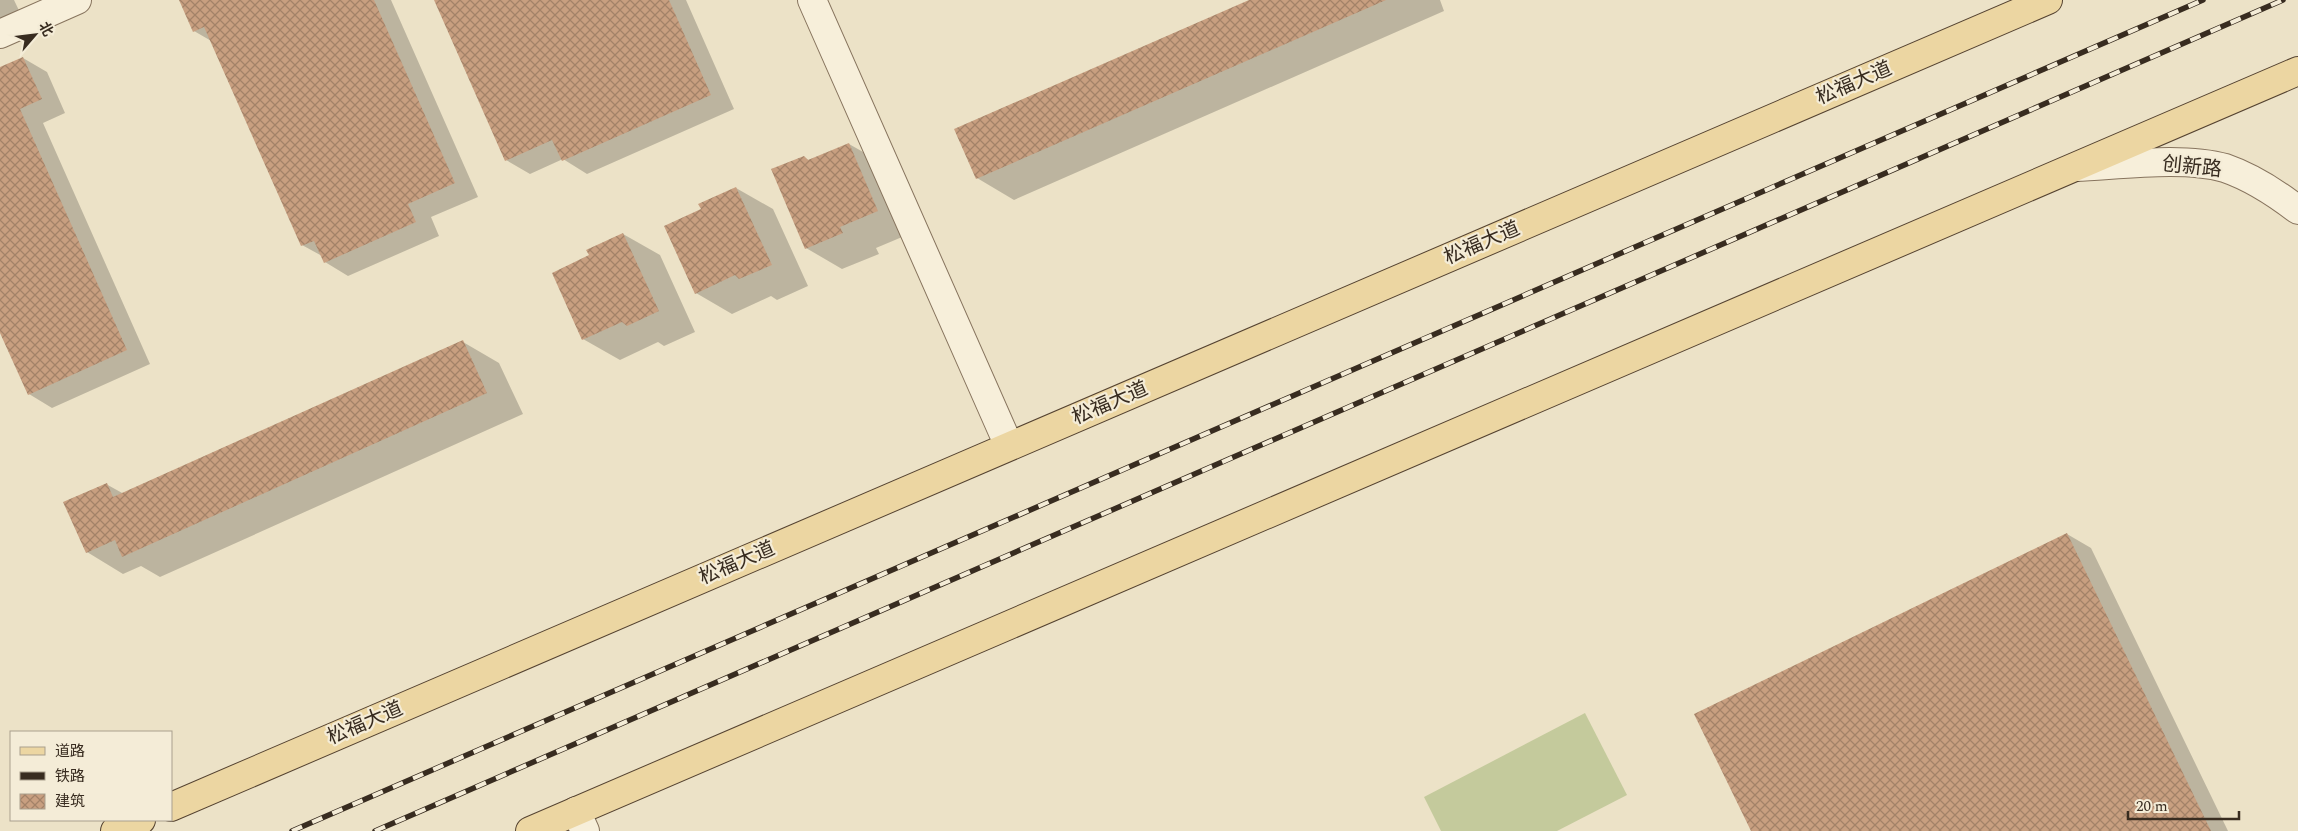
<svg xmlns="http://www.w3.org/2000/svg" width="2298" height="831" font-family="Spectral,'Noto Sans SC',serif">
<style>
.grass{fill:#c4ca9c}
.shadow{fill:#0003}
.building{fill:url(#building-cross-hatch)}
.lines{fill:none;stroke-linecap:round;stroke-linejoin:round}
.minor-casing{stroke:#87745e;stroke-width:30}
.major-casing{stroke:#554331;stroke-width:30}
.minor{stroke:#f7efda;stroke-width:28}
.major{stroke:#ecd6a2;stroke-width:28}
.rail-casing{stroke:#382c20;stroke-width:5.5}
.rail{stroke:#f4ecd7;stroke-width:4;stroke-dasharray:11;stroke-linecap:butt}
.labels{text-anchor:middle;dominant-baseline:central;stroke-width:4.5;stroke-linejoin:round;paint-order:stroke}
.street-label{font-size:20px;fill:#382c20;stroke:#f4ecd7}
</style>
<defs>
<pattern id="building-cross-hatch" width="8" height="8" patternUnits="userSpaceOnUse" patternTransform="scale(1.25)"><rect width="8" height="8" fill="#c89f80"/><path d="M0 0l8 8M0 8l8-8" fill="none" stroke="#a38268"/></pattern>
</defs>
<rect width="100%" height="100%" fill="#ece2c7"/>
<path class="grass" d="M1585,713L1627,795L1557,831H1441L1424,797Z"/>
<path class="shadow" d="M0,0H14L24,21L0,31Z
M180,0H391L478,197L431,217L439,236L348,276L325,262L322,256L302,245L213,42L194,31Z
M435,0H686L734,109L587,174L563,159L530,174L506,160Z
M1252,0H1440L1444,11L1014,200L977,178Z
M23,58L47,72L65,113L43,123L150,364L52,408L29,394L0,330V68Z
M849,144L886,165L914,232L876,248L879,254L842,269L806,248L804,157L810,161Z
M736,188L773,209L808,286L777,300L771,296L732,314L696,293L703,210Z
M623,234L660,255L695,332L664,346L658,342L620,360L583,339Z
M463,342L499,363L523,414L160,577L141,566L123,574L87,552L106,484L124,494Z
M2067,534L2091,548L2228,831H1752Z"/>
<path class="building" d="M179,0H374L455,183L408,204L416,222L324,263L314,241L301,246L204,27L193,32Z
M434,0H669L711,95L562,161L552,140L505,161Z
M1249,0H1386L976,179L954,129Z
M23,57L42,99L20,109L127,350L28,395L0,333V67Z
M849,143L878,211L840,227L843,233L805,249L771,169L804,156L808,160Z
M736,187L772,265L739,279L735,275L695,294L664,226L701,209L698,204Z
M623,233L659,311L627,326L622,322L582,340L552,273L589,255L586,250Z
M463,340L487,393L122,557L115,540L86,553L63,502L107,483L113,497Z
M2067,533L2211,831H1751L1694,714Z"/>
<g class="lines">
<defs>
<path id="minor" d="M812,0L1009,446
M0,34L77,0
M2076,167C2120,165 2184,156 2225,168C2251,177 2276,193 2298,210
M576,811L585,831"/>
<path id="major" d="M171,807L2048,0
M115,831L141,820
M530,831L2298,71"/>
</defs>
<use href="#minor" class="minor-casing"/>
<use href="#major" class="major-casing"/>
<use href="#minor" class="minor"/>
<use href="#major" class="major"/>
<defs>
<path id="rail" d="M292,831L2203,0
M375,831L2283,0"/>
</defs>
<use href="#rail" class="rail-casing"/>
<use href="#rail" class="rail"/>
</g>
<g class="labels">
<g class="street-label">
<text transform="translate(1854 83) rotate(-23)">松福大道</text>
<text transform="translate(2192 167) rotate(6)">创新路</text>
<text transform="translate(1482 243) rotate(-23)">松福大道</text>
<text transform="translate(1110 403) rotate(-23)">松福大道</text>
<text transform="translate(737 563) rotate(-23)">松福大道</text>
<text transform="translate(365 723) rotate(-23)">松福大道</text>
</g>
</g>
<rect x="10" y="731" width="162" height="90" fill="#f4ecd7" stroke="#a99f8e"/>
<rect x="20" y="747" width="25" height="8" fill="#ecd6a2" stroke="#a99f8e"/>
<text x="55" y="756" font-size="15" fill="#382c20">道路</text>
<rect x="20" y="772" width="25" height="8" fill="#382c20" stroke="#a99f8e"/>
<text x="55" y="781" font-size="15" fill="#382c20">铁路</text>
<rect x="20" y="794" width="25" height="15" fill="url(#building-cross-hatch)" stroke="#a99f8e"/>
<text x="55" y="806" font-size="15" fill="#382c20">建筑</text>
<g transform="translate(35 35) rotate(62)" stroke="#f4ecd7" stroke-width="4" paint-order="stroke">
<path d="M0-4L9 19L0 12L-9 19Z" fill="#382c20"/>
<text y="-8" font-size="14" font-weight="bold" text-anchor="middle" fill="#382c20">北</text>
</g>
<path d="M2128 811v8h111v-8" fill="none" stroke="#382c20" stroke-width="2.5"/>
<text x="2136" y="811" font-size="15" fill="#382c20" stroke="#f4ecd7" stroke-width="4" paint-order="stroke">20 m</text>
</svg>
